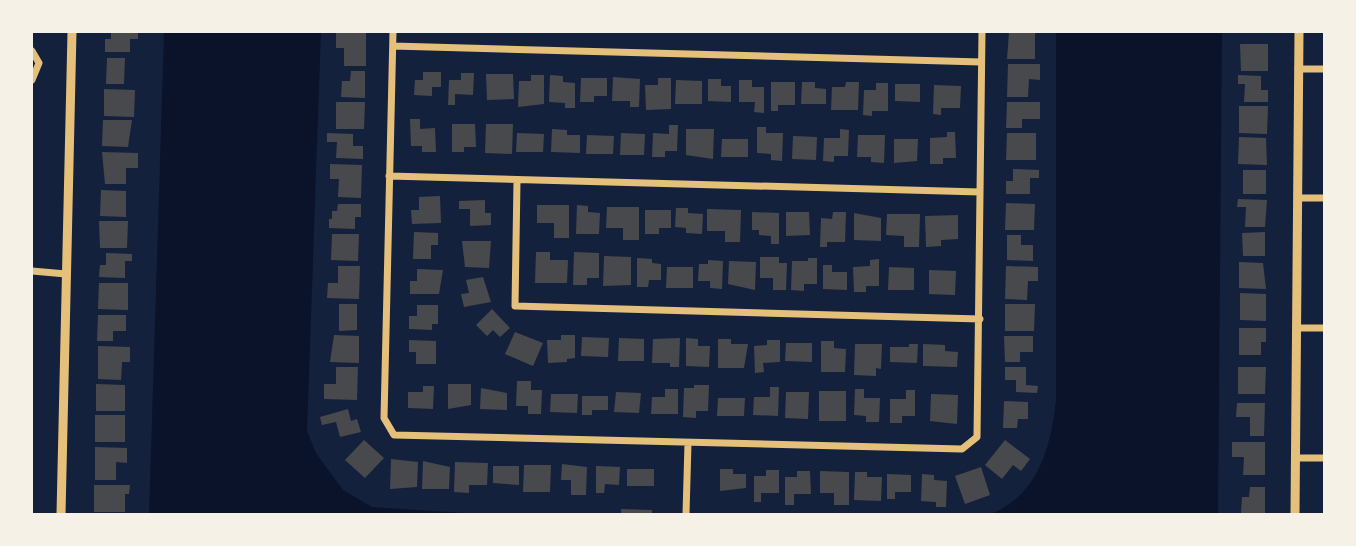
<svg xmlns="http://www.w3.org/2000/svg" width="1356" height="546" font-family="'Exo 2',sans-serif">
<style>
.water{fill:#0b132b}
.building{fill:#48494c}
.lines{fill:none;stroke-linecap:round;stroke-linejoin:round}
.minor{stroke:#e5c07b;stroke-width:7}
.tertiary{stroke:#e5c07b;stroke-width:9}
</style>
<rect width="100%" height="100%" fill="#14213d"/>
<path class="water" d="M164,32H321L307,431L316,453L343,490L372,507L480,514H149Z
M1056,32H1222L1218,514H990C1039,495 1050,448 1056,401Z"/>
<path class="building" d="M111,32H138V39H130V52H105V39H111Z
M336,32L366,33V66H344V48H336Z
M1009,32H1035V59H1007Z
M1240,44H1268V71H1241Z
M107,58H125L124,84H106Z
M1008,64H1040V80L1029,79L1028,97H1007Z
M351,71H365V98L341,97L342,81H350Z
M423,72H441V87H432V96L414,95L415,80H423Z
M461,73H474L473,95L455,94V105H448L449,80H461Z
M486,74H513L514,99L487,100Z
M531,75H544V104L518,107L519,81H531Z
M550,75L563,76V82L575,83V108H565V103L549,102Z
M1238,75L1261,76V90H1268V102H1244L1245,84H1238Z
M613,77L640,79L639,107H630V101H612Z
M581,78H607V96H594V102H580Z
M658,78H671V109L646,110L645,85H658Z
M708,79H721V86H731V102L708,101Z
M676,80L702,81V104H675Z
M739,80H752V87H764V113L754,112L755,102H739Z
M771,82H795V105H778V111H771Z
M802,82H815V88L826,89V104H801Z
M846,82H859L858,110H831L832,87H845Z
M876,83H888V111H872V116L863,115L864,90H876Z
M895,84H920V102L895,101Z
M934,85L961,86L960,108H941V115L933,114Z
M104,89L135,90L134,117L104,116Z
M336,102H365L364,129H336Z
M1007,102H1040V119H1022V128H1006Z
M1239,106H1268L1267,134L1239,133Z
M410,119H420V129L435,128L436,152H422V146H411Z
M103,120H132L128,147L102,146Z
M452,124H475L476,147H464V152H452Z
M486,124H513L512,154L485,153Z
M669,125H678L677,151H665V157H652L653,133L669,134Z
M757,127H766V133H783L782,161L771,160V154L757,153Z
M552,129L567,130V135H580V153L551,152Z
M686,129H714L713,159L686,155Z
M840,129L849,130L848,156H834V162L823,161L824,138H840Z
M947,132H955L956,158H943V164H930V138L947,137Z
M327,133L353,134V146H363V159L336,158L337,142H327Z
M517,133L544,134L543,152H516Z
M621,133L645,134L644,155H620Z
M1007,133H1036V160H1006Z
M587,135L614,136L613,154H586Z
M858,135H885L884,163L871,162V157H857Z
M793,136L817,137L816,160L792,159Z
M1239,137L1266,138L1267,165L1238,164Z
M722,139H748V157H721Z
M894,139H918L917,161L894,163Z
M102,152L138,153V168H126V184H105Z
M330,164L362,165L361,198L338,197L339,179H330Z
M1013,169L1039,170V178H1030V194H1006V181H1013Z
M1243,170H1266V194H1243Z
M101,190L126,191V217L100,216Z
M440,196L441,223L412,224L411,210H419V197Z
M1238,199L1267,200L1265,227H1245L1246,207H1237Z
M485,200V213H491V225L470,226V209H459V201Z
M1006,203L1035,204L1034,230H1005Z
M338,204H361V217H355V229L329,228V219H332V211H337Z
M537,205H569V238H554V223H537Z
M577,205L588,206V212L600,213L599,234H576Z
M607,207H639V240H623V228H606Z
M676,208H688V213L703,214L702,234L686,233V228L675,227Z
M707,209L741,210L740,242H725V231H707Z
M645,210H671V228H659V234H645Z
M752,212L779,213V244H771V236L759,235V230H752Z
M786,212H809L810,235L786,236Z
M833,212H846L845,242H827V247H820L821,218L832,219Z
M854,213L881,218V241L854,240Z
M887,214H920L919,247H904V236L886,235Z
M958,215V239L941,240V246L926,247L925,216Z
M99,221H128L127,248H100Z
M414,232L438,233V245H431V259H413Z
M1265,232V256H1243L1242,233Z
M332,234H359L358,261L331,260Z
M1007,235H1021V245H1033V261L1007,260Z
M462,241H491L489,268L465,267Z
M536,252H550V260H568L567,283H535Z
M574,252L599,253V278H587V285H573Z
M106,253L132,254V261H125V278L99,277L100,265H106Z
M604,256L631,257V285L603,286Z
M760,257H779V263H787L786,290H773V278H760Z
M637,258L652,259V263L661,264V280H649L648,287H637Z
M808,258H817V284H804V291L791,290L792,261H808Z
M879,259V286H866V292H854L853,267L870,266V260Z
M708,260L723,261L722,289L710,288V281H698L699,264H708Z
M729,261L756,262L755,290L728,284Z
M1239,262L1263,263L1266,289L1239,288Z
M823,265H832V272H847V290L823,289Z
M338,266H360L359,299L327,298L328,283H338Z
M1006,266L1038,267V281H1028L1027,300L1005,299Z
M667,267H693V288H666Z
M889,267L914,268V290H888Z
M417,269L443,270L439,294H410V281H417Z
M929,270L956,271L955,295L929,294Z
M483,277L491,302L464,307L461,294L469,293L466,280Z
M99,283H128V310L98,309Z
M1240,293L1266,294V321L1240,320Z
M339,304H357V330L339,331Z
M1005,304H1035L1034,331H1005Z
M417,305H438V324H432V330L409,329V316H417Z
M492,309L510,328L500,337L493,330L487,336L476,325Z
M98,315H126V331H113V341H97Z
M1239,328H1266V342H1261V355H1239Z
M515,332L543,343L533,366L505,354Z
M334,335L359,336V363L330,362Z
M561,335H575V358L567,359V362L548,363L547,340H561Z
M1004,336H1033V352H1020V362H1005Z
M582,337L609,338L608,357L581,356Z
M619,338L644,339V361H618Z
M680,338L679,367H670V363H652L653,339Z
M686,338L698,339V346H710L709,367L686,366Z
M718,339H731V344H748L744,368H718Z
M409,340L436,341V364H416V352H409Z
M767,340H780V362L763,363L764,372L755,373L754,346L767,345Z
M821,341H834V348L846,349L845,372H821Z
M786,343H812V362L785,361Z
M855,344H882L881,369L876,368V376L854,375Z
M909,344H918L917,363L890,362V347H909Z
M923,344L945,345V351L958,352L957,367L923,366Z
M98,346L130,347V362H122L121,380L98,379Z
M336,367H358L357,400L324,399V384H336Z
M1005,367H1026V385L1038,386L1037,393L1016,392V380H1005Z
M1238,367H1266L1265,394H1238Z
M517,381H531V390H542L541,414H528V406H516Z
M96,384L125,385V411H96Z
M448,384H471V405L448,409Z
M694,385H709L708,411H696V418L683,417L684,388H694Z
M423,386H434L433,409L408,408V392H423Z
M770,387H779L778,416L753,415L754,397H770Z
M481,388L507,393V410L480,409Z
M665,389H678V414H651L652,397H665Z
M855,389H864V398H880L879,422H866V416L854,415Z
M906,390H915V416H902V423H890V399H906Z
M819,391H846V421H819Z
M616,392L641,393L639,413L614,412Z
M786,392H809L808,419L785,418Z
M551,394H578L577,413L550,412Z
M931,394L958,395L957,424L930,421Z
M582,396H608V410H592V415H582Z
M718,398H745L744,416H717Z
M1004,401L1028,402V419H1018L1017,428H1003Z
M1237,403H1265L1264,436H1250V417H1236Z
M348,409L351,421L357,419L361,432L340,437L336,422L322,425L320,417Z
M95,415H125V442H95Z
M364,440L384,458L365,478L345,460Z
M1005,440L1030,459L1021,471L1013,465L1002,479L985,465Z
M1232,442H1265V475H1243L1244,457H1232Z
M95,447L127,448V463L116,462V480H95Z
M391,459L418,462L417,487L390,489Z
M423,461L450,467L449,489H422Z
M455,462L488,463L487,485H469V493L454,492Z
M562,464L587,467L586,495H571V480H561Z
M524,465H551L550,492H523Z
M493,466H519V485L493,483Z
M596,466L620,467L619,485L605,484L604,493H596Z
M981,467L990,495L965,504L955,476Z
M627,469H654V486H627Z
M720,469H733V474H746V488L720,491Z
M766,470H779V493H761V502H754V476H766Z
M797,471H810L811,494H794V505H785V477H797Z
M820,471L849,472V505H834V493H820Z
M855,472H867V477H882L881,501L854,500Z
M887,474L911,475V492H895V499H887Z
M922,474L934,475V480L947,481L946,507H936V502L921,501Z
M94,485H130L129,494H125V512H94Z
M1250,487H1265V514L1241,513L1242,497H1249Z
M621,509L652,510V514H621Z"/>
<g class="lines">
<path class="minor" d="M393,32L384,418L394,435L962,449L977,437L982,32
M393,46L981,62
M32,51L39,63L32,80
M1298,69H1324
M389,176L980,192
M517,181L515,306L980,319
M1298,198H1324
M32,271L66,274
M1297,328H1324
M1296,458H1324
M686,514L688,443"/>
<path class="tertiary" d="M61,514L72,32
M1295,514L1299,32"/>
</g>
<rect width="1356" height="546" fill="none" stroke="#f6f1e7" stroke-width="66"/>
</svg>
